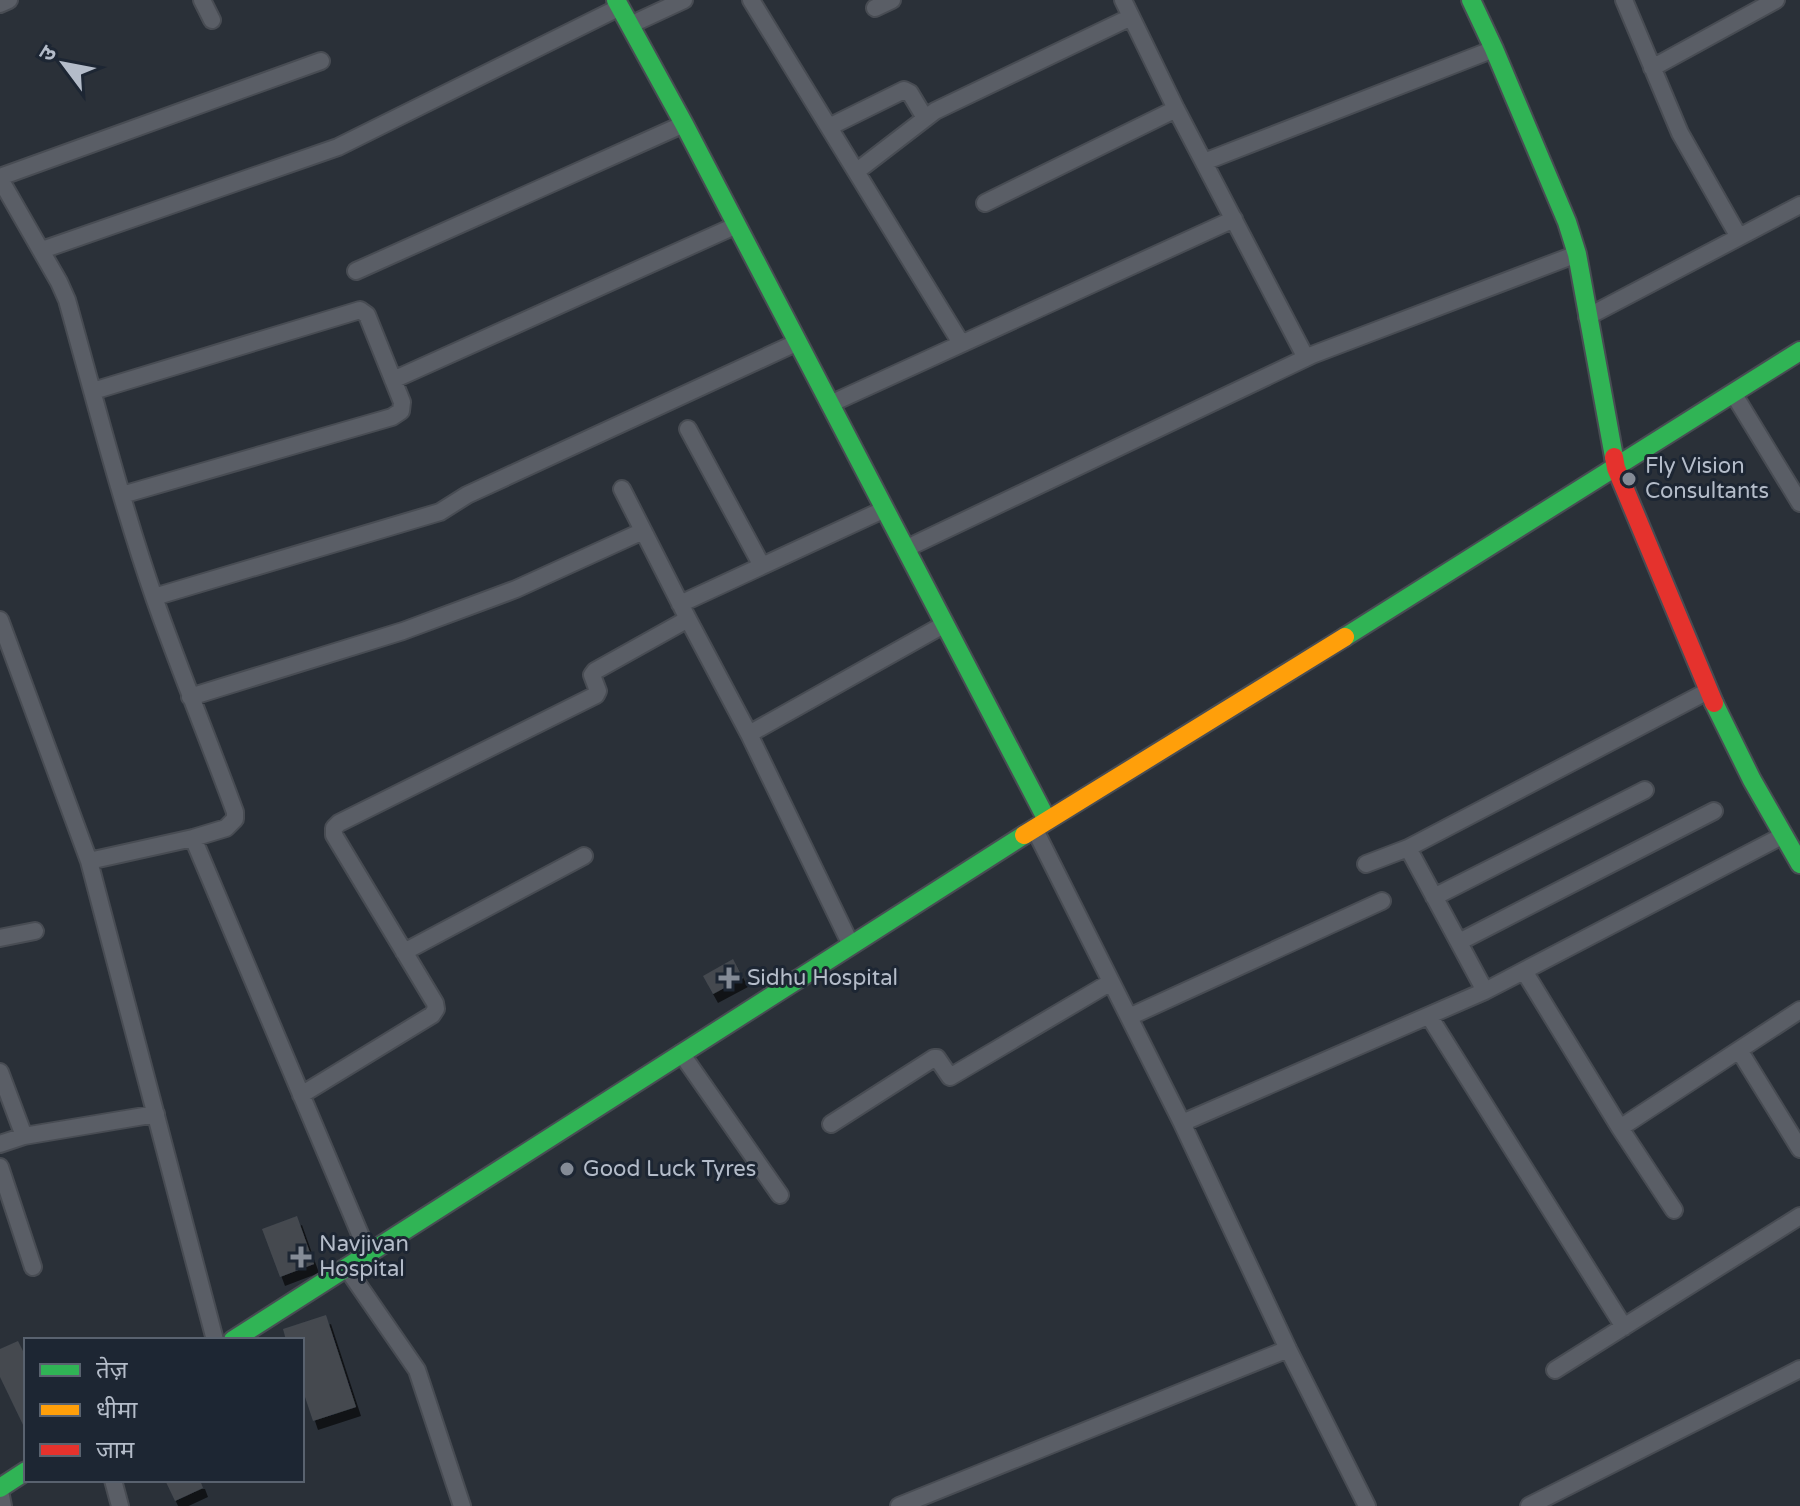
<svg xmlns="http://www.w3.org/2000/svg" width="1800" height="1506" font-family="'Varela Round','Noto Sans Devanagari',sans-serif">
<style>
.building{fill:#444950;filter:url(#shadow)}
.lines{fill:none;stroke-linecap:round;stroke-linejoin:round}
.street-casing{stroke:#484c53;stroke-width:20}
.fast-casing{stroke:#484c53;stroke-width:22}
.slow-casing{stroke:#484c53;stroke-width:22}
.jam-casing{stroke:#484c53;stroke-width:22}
.street{stroke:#5a5e66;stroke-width:16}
.fast{stroke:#30b455;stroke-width:18}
.slow{stroke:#ff9f0a;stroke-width:18}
.jam{stroke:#e5322d;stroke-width:18}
.poi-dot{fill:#848b96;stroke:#1d2633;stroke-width:3}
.labels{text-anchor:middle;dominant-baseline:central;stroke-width:6;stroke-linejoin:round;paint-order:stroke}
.poi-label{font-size:22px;fill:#b4bcc9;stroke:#1d2633;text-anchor:start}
</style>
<defs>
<filter id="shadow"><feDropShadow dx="5" dy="9" stdDeviation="0" flood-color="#0009"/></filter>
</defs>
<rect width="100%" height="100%" fill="#2a3038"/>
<path class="building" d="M733,959L743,978L713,994L703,976Z
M297,1216L314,1264L280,1277L262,1229Z
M326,1315L356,1407L313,1421L302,1388V1340H286L283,1329Z
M18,1341L26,1357V1431L0,1377V1349Z
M165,1480H200L203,1488L175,1501Z"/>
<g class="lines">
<defs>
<path id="street" d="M202,0L212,20
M751,0L961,343
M1123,0L1176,109L1306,358
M1624,0L1680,133L1739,237
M0,4L9,0
M875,8L892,0
M630,25L684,0
M1652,68L1776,0
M829,127L904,90L910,93L925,118
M1204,162L1494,49
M857,171L935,111L1131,17
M0,177L321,61
M0,179L59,282L67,300C95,400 121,502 155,600C180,671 209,741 235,812V819L226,828L193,838L89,861
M985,203L1176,109
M42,250L338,147L620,7
M356,271L684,124
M1587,317L1800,205
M393,380L737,225
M93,391L360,310L367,315L402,402L401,411L392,417L122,495
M1733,393L1800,503
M830,404L1234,219
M688,429L762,566
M622,489L688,619L749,734L851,945
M905,549L1312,355L1577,254
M154,597L440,512L467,495L798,342
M680,604L885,509
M0,620L89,861L215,1340
M190,697L403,631L516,589L643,531
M749,734L945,624
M1034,828L1182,1123L1288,1349L1367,1506
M193,838L368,1253
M1408,848L1708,691
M1366,864L1408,848L1485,991
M1434,897L1645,790
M0,938L35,931
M1459,942L1714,811
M404,952L584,856
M1524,971L1620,1128L1674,1210
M1429,1016L1624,1327
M1129,1017L1382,901
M1739,1050L1800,1149
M681,1053L780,1195
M0,1072L24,1136
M301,1095L432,1015L436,1009L435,1003L334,835V828L339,823L596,695L598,691L592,675L595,671L688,619
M1182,1123L1485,991L1782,836
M831,1124L934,1058H937L950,1077L1111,982
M1620,1128L1800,1010
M0,1144L24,1136L156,1114
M0,1167L33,1267
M346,1267L417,1370L462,1506
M1555,1370L1800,1216
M113,1480L120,1506
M0,1491L3,1506
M899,1506L1288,1349
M1529,1506L1800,1369"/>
<path id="fast" d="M616,0L684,124L1047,820
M1471,0L1494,49L1567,222L1577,254L1614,457
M1345,637L1800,351
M1714,703L1752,780L1800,864
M233,1340L1024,835
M0,1488L26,1471"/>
<path id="slow" d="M1024,835L1345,637"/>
<path id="jam" d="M1614,457L1616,468L1714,703"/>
</defs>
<use href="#street" class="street-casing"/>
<use href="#fast" class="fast-casing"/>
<use href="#slow" class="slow-casing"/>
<use href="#jam" class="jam-casing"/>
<use href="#street" class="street"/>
<use href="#fast" class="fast"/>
<use href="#slow" class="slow"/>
<use href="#jam" class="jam"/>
</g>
<g class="poi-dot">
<circle cx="1629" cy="479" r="8"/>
<path d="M725 966h8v8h8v8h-8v8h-8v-8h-8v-8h8z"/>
<circle cx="567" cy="1169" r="8"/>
<path d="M297 1245h8v8h8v8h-8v8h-8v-8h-8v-8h8z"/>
</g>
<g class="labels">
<g class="poi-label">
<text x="1645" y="466">Fly Vision<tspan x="1645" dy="25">Consultants</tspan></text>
<text x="747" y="978">Sidhu Hospital</text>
<text x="583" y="1169">Good Luck Tyres</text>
<text x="319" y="1244">Navjivan<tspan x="319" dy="25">Hospital</tspan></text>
</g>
</g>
<rect x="24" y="1338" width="280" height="144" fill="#1d2633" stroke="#59626f" stroke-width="2"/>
<rect x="40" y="1364" width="40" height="12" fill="#30b455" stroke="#59626f" stroke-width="2"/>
<text x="96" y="1378" font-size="24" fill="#b4bcc9">तेज़</text>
<rect x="40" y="1404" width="40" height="12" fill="#ff9f0a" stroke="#59626f" stroke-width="2"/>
<text x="96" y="1418" font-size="24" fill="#b4bcc9">धीमा</text>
<rect x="40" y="1444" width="40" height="12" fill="#e5322d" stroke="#59626f" stroke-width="2"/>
<text x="96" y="1458" font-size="24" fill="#b4bcc9">जाम</text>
<g transform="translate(64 64) rotate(302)" stroke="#1d2633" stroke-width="6" paint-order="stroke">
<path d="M0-6L14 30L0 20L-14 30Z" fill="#b4bcc9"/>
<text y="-12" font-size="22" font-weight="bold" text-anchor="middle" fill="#b4bcc9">उ</text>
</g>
</svg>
